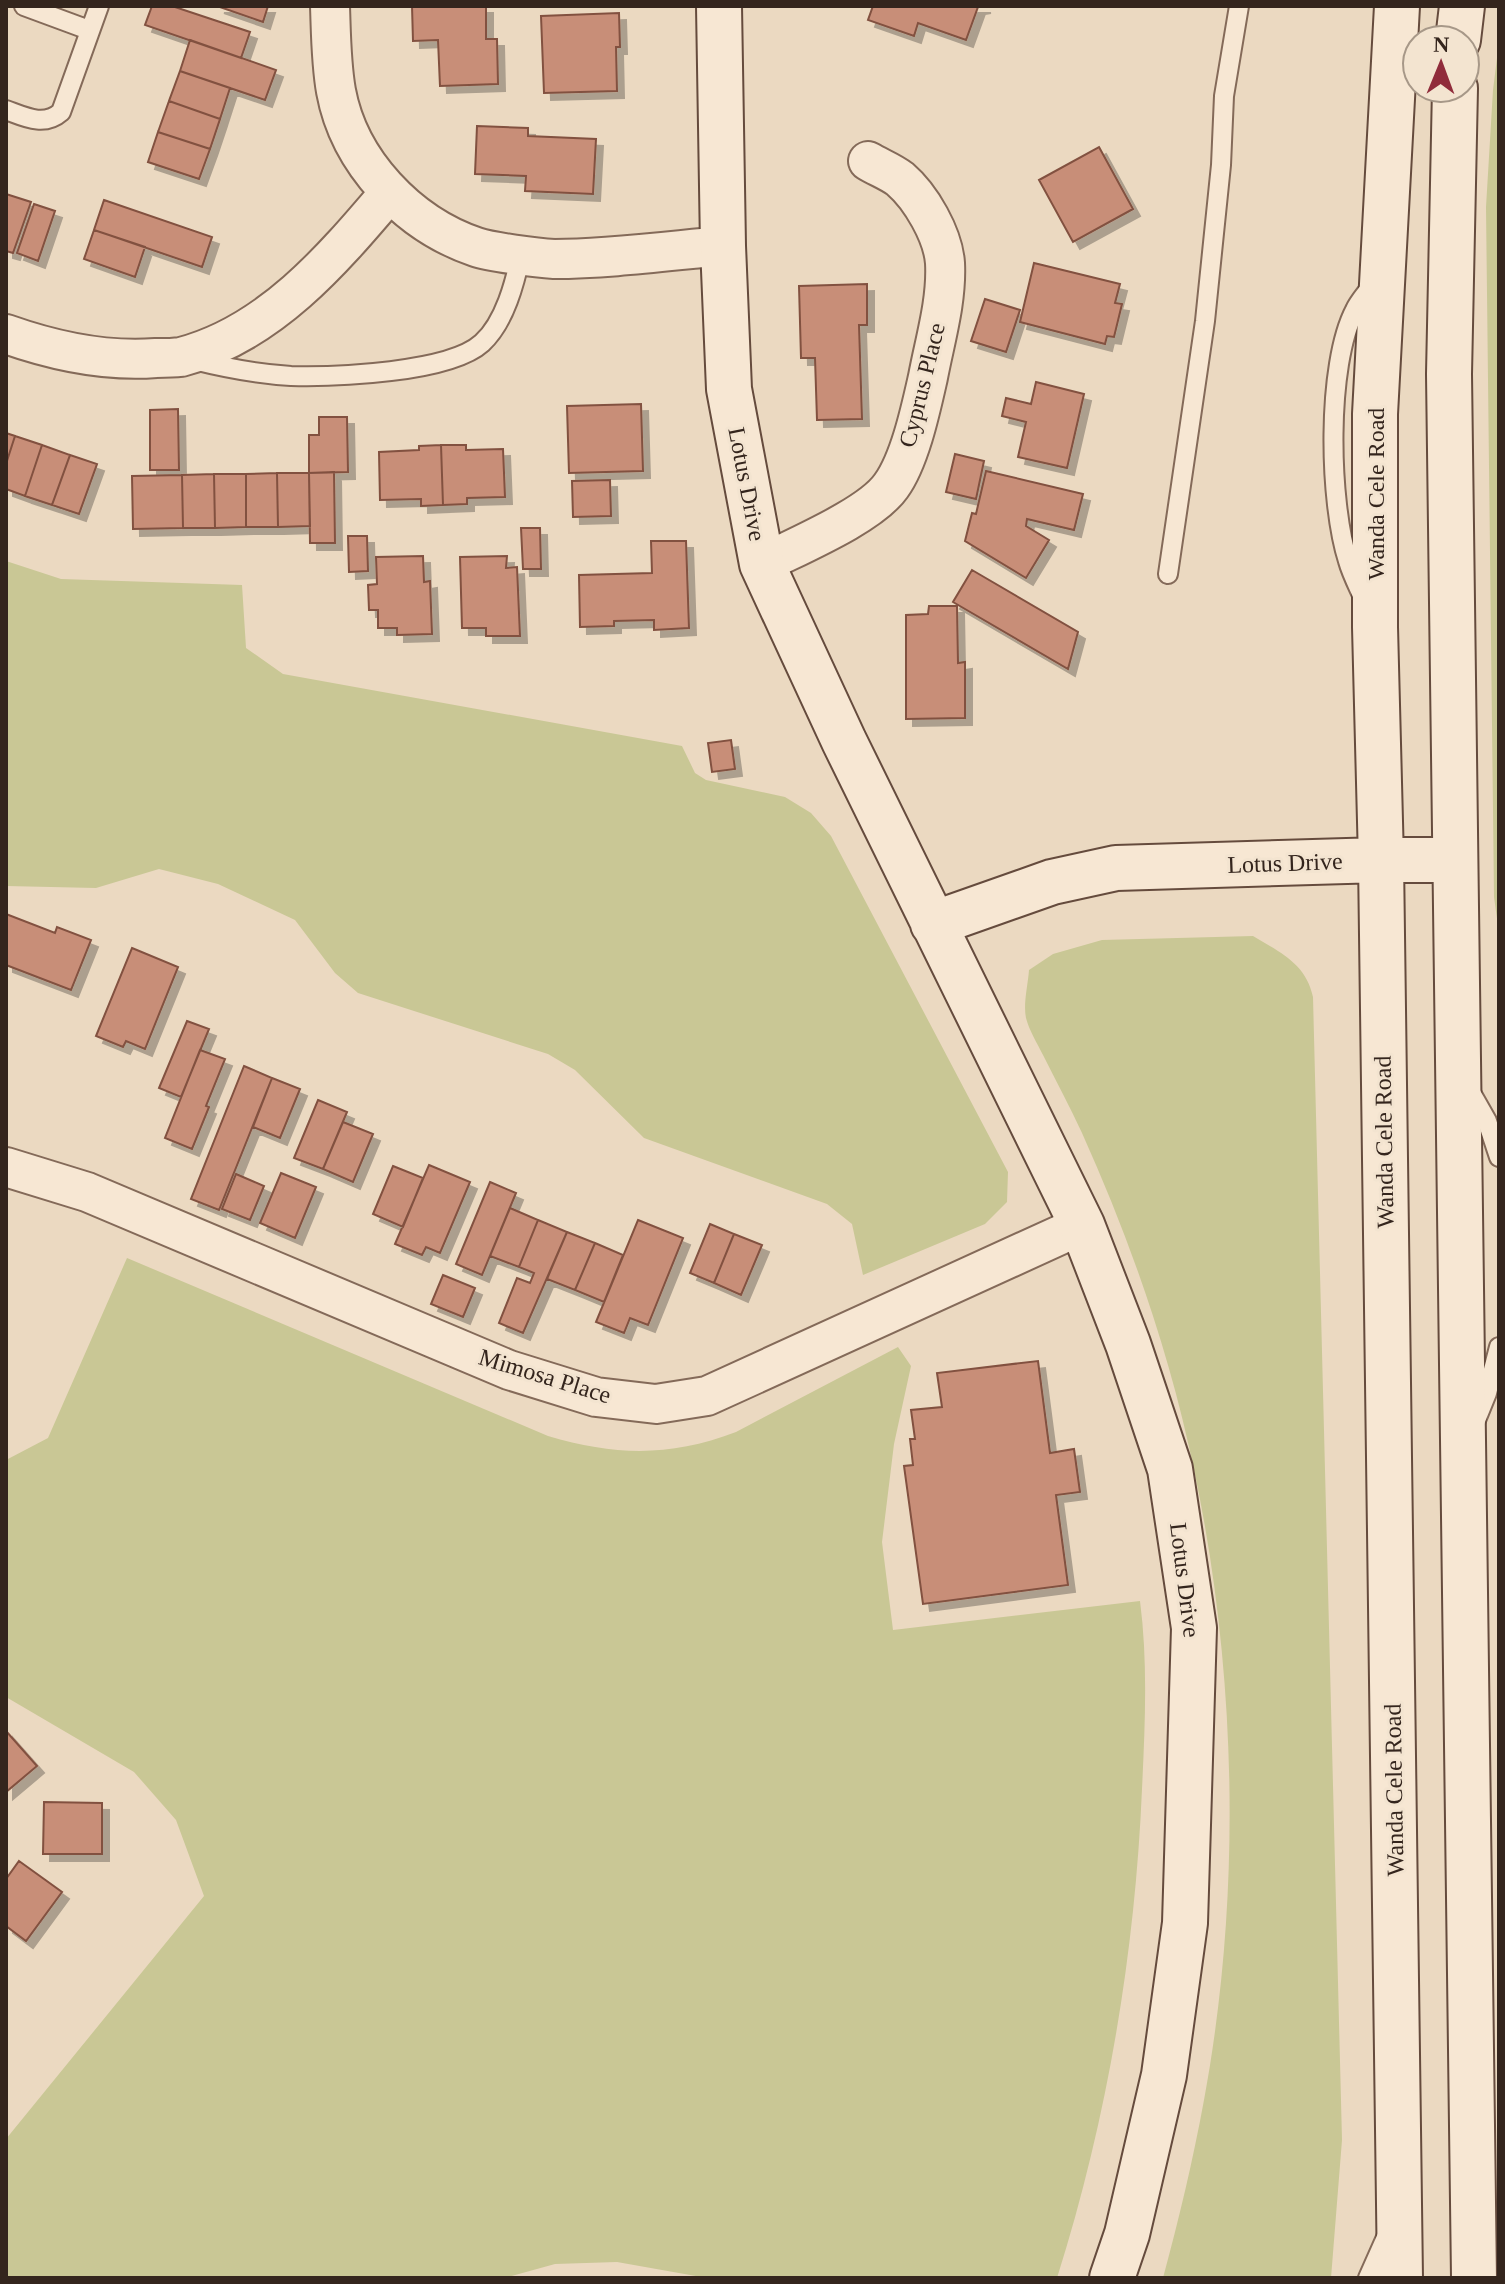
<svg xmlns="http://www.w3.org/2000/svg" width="1505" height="2284" font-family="Georgia,serif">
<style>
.green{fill:#c9c795}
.building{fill:#c88e78;stroke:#825140;stroke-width:2;filter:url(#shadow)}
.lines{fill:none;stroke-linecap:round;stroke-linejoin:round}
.lane-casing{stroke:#846a59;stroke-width:22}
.street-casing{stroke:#846a59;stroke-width:42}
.secondary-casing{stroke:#654b3d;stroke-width:48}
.lane{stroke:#f7e7d3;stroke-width:18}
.street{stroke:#f7e7d3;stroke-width:38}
.secondary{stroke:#f7e7d3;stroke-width:44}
.labels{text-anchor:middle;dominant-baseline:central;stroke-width:6;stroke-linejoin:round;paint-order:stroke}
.street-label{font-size:24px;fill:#34251d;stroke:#f3e4d0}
</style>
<defs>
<filter id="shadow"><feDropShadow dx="7" dy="7" stdDeviation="0" flood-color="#0004"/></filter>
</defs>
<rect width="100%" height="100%" fill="#ebd9c1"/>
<path class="green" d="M1499,42V933L1494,897L1486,207L1493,90Z
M6,561L61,579L242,585L246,648L283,674L682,746L695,773L706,780L785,797L811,813L831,836L1008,1172L1007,1202L985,1224L863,1275L852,1224L827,1204L644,1138L575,1070L548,1054L358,993L335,973L295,920L218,884L159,869L96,888L6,886Z
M1253,936C1281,953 1306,964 1313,997L1342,2140L1331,2278H1163C1179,2219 1193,2160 1204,2100C1251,1846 1233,1561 1153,1316C1133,1254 1109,1193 1082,1133C1070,1107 1056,1081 1043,1055C1037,1043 1029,1030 1026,1018C1023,1004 1028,985 1029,970L1053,954L1102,940Z
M127,1258L548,1436C616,1456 670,1457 736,1432L898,1347L911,1366L894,1444L882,1542L893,1630L1140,1601C1148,1662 1145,1726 1142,1789C1135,1954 1107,2120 1057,2278H707L617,2262L555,2264L504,2278H6V2139L204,1896L176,1820L134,1772L6,1697V1460L48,1438Z"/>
<path class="building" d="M152,6H172L250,32L241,58L145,25Z
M217,6H268L263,22Z
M412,6H486V39H497L498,84L440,86L438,40L413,41Z
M873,6H984L978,7L966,40L918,23L914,36L868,20Z
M619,13L620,47H616L617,91L544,93L541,16Z
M190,40L276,70L265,100L180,71Z
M180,71L230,88L220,119L169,101Z
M169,101L220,119L210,149L158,132Z
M477,126L528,128V136L596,139L593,194L525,191L526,176L475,174Z
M158,132L210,149L199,179L148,162Z
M1099,147L1133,209L1073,242L1039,180Z
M6,194L31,202L13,253L6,251Z
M104,200L212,237L202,267L94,230Z
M34,204L55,211L38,261L17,253Z
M94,230L145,247L135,277L84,259Z
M1034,263L1120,284L1115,303L1122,304L1114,337L1107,336L1105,344L1020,322Z
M867,284V325H859L862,419L817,420L815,358H801L799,286Z
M985,299L1020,310L1006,352L971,341Z
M1036,382L1084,394L1067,468L1018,457L1026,422L1002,416L1006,398L1031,404Z
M641,404L643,471L569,473L567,406Z
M178,409L179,470H150V410Z
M319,417H347L348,472L309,473V435H319Z
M6,433L15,436L6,464Z
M15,436L42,445L25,496L6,489V464Z
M42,445L70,455L52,505L25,496Z
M441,445H466V450L503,449L505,497L467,498V504L443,505Z
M441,445L443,505L421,506V499L380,500L379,452L419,450V446Z
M955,454L984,461L976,499L946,492Z
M70,455L97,464L79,514L52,505Z
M986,471L1083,494L1074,530L1027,519L1026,526L1049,540L1026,578L965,541L972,513L976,514Z
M334,472L335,543H310L309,473Z
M277,473H309L310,526L278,527Z
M277,473L278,527H246V474Z
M214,474H246V527L215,528Z
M214,474L215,528H183L182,475Z
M182,475L183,528L133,529L132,476Z
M610,480L611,516L573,517L572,481Z
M521,528H540L541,569H523Z
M348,536H367L368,571L349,572Z
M651,541H686L689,628L654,630V620L614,621V626L580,627L579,575L652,573Z
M423,556L424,582L430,581L432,634L397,635V628H378V610H369L368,585L377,584L376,557Z
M507,556L506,568L517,567L520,636H486V628H462L460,557Z
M972,570L1078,632L1068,669L953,602Z
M929,606H957L958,663L965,662V718L906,719V615L928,614Z
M731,740L735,769L712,772L708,743Z
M6,914L55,933L57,927L91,940L71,990L6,965Z
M132,948L178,967L145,1049L126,1041L123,1047L96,1036Z
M187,1021L209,1029L181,1097L159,1088Z
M200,1050L225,1059L206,1106L209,1107L192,1149L165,1138Z
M244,1066L272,1078L219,1210L191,1199Z
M272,1078L300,1089L280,1138L253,1127Z
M318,1100L347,1112L323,1169L294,1158Z
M343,1122L373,1134L353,1182L323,1169Z
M429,1165L470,1182L440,1253L426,1247L422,1255L395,1244Z
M393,1166L423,1178L403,1227L373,1214Z
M281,1173L316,1187L295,1238L260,1223Z
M236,1174L264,1186L250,1220L222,1209Z
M490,1182L516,1193L482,1275L456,1264Z
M510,1208L538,1220L519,1267L490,1256Z
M538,1220L567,1232L523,1333L499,1323L517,1278L530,1283L534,1273L519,1267Z
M638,1220L683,1238L648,1325L630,1318L624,1333L596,1322Z
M710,1224L734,1234L714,1283L690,1273Z
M567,1232L595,1243L575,1290L547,1279Z
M734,1234L762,1245L741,1295L714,1283Z
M595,1243L623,1255L604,1302L575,1290Z
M443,1275L475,1288L463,1317L431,1304Z
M1038,1361L1050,1453L1074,1449L1080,1492L1056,1495L1068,1585L923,1604L904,1466L913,1465L910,1439H915L911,1410L942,1407L937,1373Z
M6,1731L37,1766L6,1792Z
M44,1802L102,1803V1854H43Z
M19,1861L62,1892L26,1941L6,1926V1879Z"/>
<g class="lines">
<defs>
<path id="lane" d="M24,6L89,30
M6,110C25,117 44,127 61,112L99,6
M194,360C226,368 258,374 291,376C335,377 449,373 482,343C505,322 515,282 521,254
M1168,574L1205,321L1221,165L1224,96L1239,6
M1362,595C1357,584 1351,572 1348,561C1329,502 1326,365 1355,310C1359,301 1367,293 1372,285
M1470,1091L1487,1121L1499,1157
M1476,1420L1487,1393L1499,1347
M1368,2278L1388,2233"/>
<path id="street" d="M330,6C331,34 331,63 336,91C349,162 408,224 476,247C490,252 538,258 554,259C609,259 668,251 723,246
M6,334C54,351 105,362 156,358C164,358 173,358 181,357C270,334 333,259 390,192
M762,564C797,546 870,516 891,486C910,460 921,408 928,377C935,340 947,301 945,263C943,235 921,197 900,179C891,172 878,167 868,161
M6,1167L87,1192L509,1370L596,1397L656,1404L707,1396L1082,1225"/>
<path id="secondary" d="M719,6L723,246L729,389L762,564L844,741L1082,1225L1128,1344L1170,1469L1194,1628L1185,1923L1164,2075L1127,2234L1112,2278
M1397,6L1375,414V627L1381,860L1400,2278
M1458,40L1462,6
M1455,88L1449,374L1474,2278
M933,924L1052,882L1116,868L1381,860H1454"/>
</defs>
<use href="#lane" class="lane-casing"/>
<use href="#street" class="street-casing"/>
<use href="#secondary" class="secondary-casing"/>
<use href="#lane" class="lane"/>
<use href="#street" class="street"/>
<use href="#secondary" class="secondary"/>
</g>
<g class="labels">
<g class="street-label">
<text transform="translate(922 385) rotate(-76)">Cyprus Place</text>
<text transform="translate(747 484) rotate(79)">Lotus Drive</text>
<text transform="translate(1376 494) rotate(-90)">Wanda Cele Road</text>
<text transform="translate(1285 863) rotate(-2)">Lotus Drive</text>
<text transform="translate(1384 1142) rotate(-91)">Wanda Cele Road</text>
<text transform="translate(545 1376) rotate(17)">Mimosa Place</text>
<text transform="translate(1185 1580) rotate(83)">Lotus Drive</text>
<text transform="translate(1394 1790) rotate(-91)">Wanda Cele Road</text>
</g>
</g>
<rect width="1505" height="2284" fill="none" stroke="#34251d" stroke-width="16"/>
<g transform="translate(1441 64) rotate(1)"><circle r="38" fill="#f3e4d0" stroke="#a79888" stroke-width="2"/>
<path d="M0-6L14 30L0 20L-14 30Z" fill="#902c3b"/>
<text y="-12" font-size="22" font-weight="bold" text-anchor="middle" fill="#34251d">N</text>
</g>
</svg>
